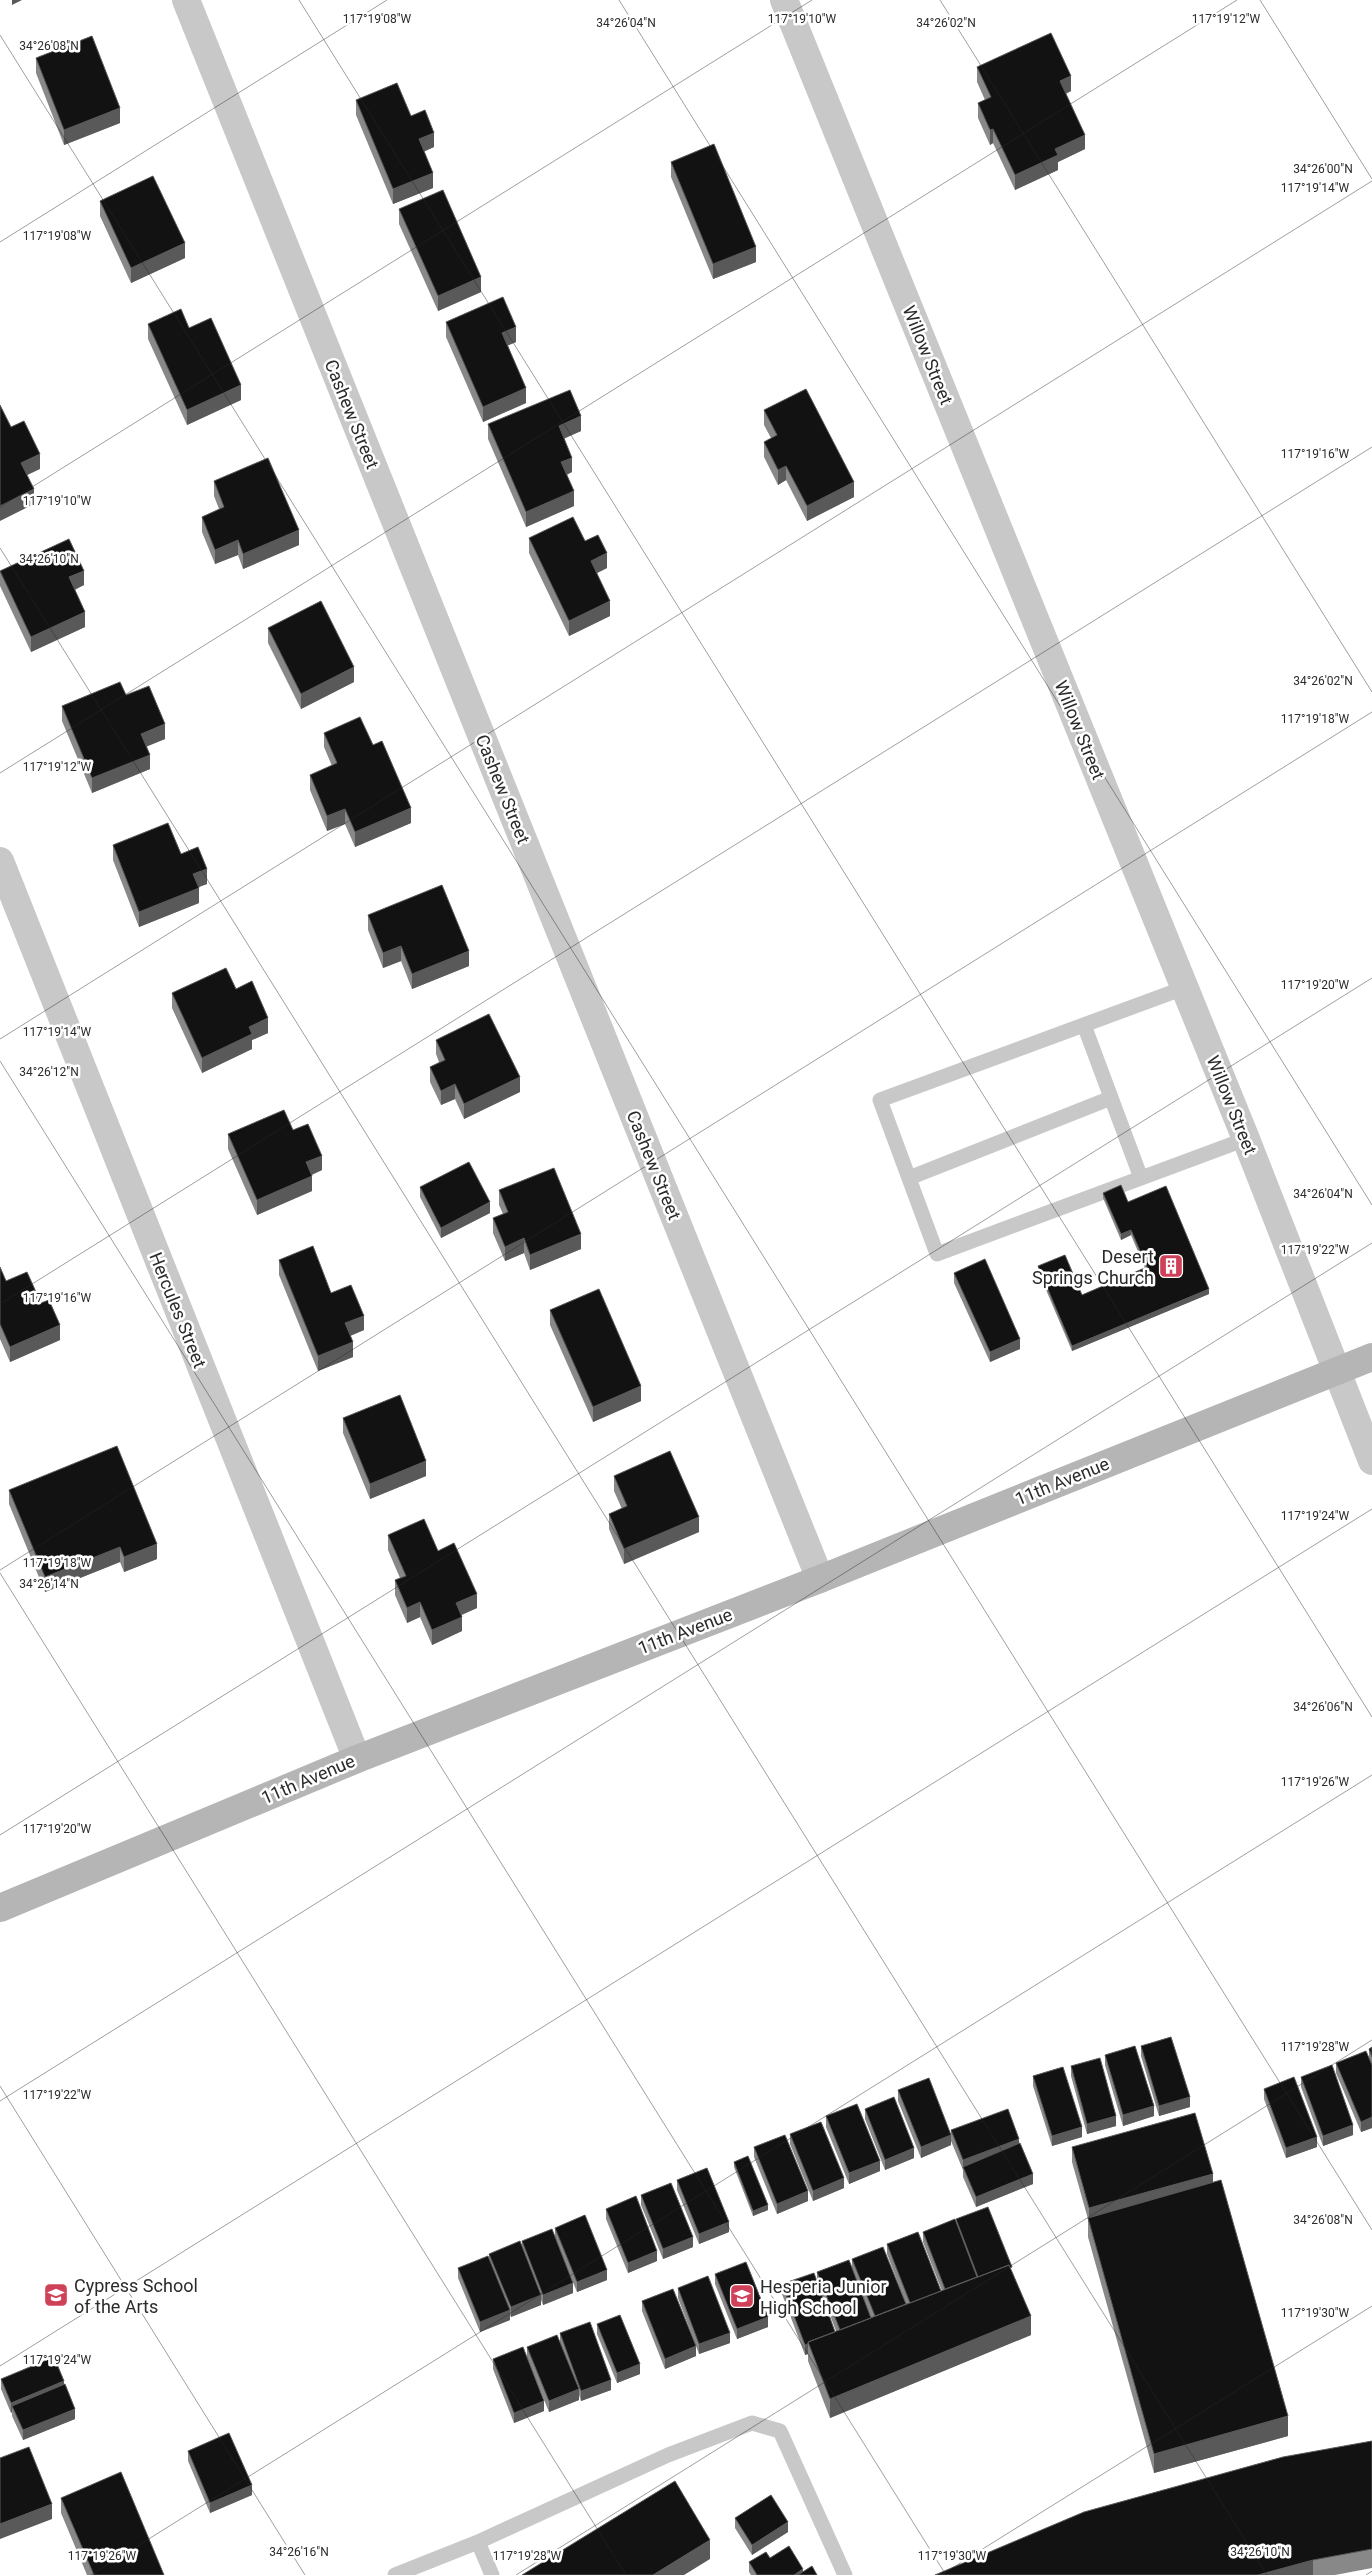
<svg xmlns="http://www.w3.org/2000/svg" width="1372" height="2575" font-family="Roboto,sans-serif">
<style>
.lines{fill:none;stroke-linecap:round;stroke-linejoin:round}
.service{stroke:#c8c8c8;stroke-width:15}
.minor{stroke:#c8c8c8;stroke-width:28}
.tertiary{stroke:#c8c8c8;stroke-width:28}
.secondary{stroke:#b5b5b5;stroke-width:28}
.wall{fill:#888;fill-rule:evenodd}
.shaded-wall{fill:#595959}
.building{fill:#121212;stroke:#595959}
.ticks{fill:none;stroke:#2b2b2b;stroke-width:1;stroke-opacity:0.45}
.labels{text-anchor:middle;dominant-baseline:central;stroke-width:5;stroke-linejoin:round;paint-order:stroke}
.street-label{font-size:18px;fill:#2b2b2b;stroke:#fff}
.poi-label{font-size:18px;fill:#2b2b2b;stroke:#fff;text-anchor:start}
.ticks-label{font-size:12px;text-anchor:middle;fill:#2b2b2b;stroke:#fff;stroke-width:5;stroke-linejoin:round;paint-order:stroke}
</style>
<rect width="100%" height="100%" fill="#fff"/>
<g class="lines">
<path class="service" d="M1184,988L880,1100L937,1254L1246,1139
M1084,1025L1141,1178
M909,1178L1111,1098
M478,2542L668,2455L752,2423L780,2431L845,2575
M395,2575L478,2542L492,2575"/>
<path class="minor" d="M186,0L820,1579
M0,861L357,1759"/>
<path class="tertiary" d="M784,0L1246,1139L1372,1461"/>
<path class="secondary" d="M0,1908L357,1759L820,1579L1372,1357"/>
</g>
<path class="wall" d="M36,58L120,123L64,145L36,73Z
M977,67L1071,91L1066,94L1085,149L1058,162V170L1015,190L993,143L990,145L978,118V103L985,100L977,82Z
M356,100L411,116L434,147L424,151L433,188L393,204L356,115Z
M671,162L756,262L713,279L671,177Z
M100,201L185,258L131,283L100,216Z
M399,209L481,292L438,311L399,224Z
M446,322L516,342L508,345L526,403L483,422L446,337Z
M148,324L241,400L187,425L148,339Z
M764,410L854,497L807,521L786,480L778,485L764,457V442L771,438L764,425Z
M488,424L581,431L564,438L572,472L567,475L574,506L526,527L488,439Z
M214,481L299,545L243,569L238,555L215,564L202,532V517L219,509L214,496Z
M529,538L585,541L607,568L597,573L610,616L569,636L529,553Z
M0,571L84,585L75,590L85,627L31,652L0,586Z
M268,628L354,682L301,709L268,643Z
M126,695L165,739L146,746L150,769L92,793L62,721V706Z
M324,733L373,745L411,823L355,847L345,824L327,831L310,790V775L332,766L324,747Z
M113,845L181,854L207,884L199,887V903L139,927L113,860Z
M368,915L469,966L412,989L401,961L383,968L368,930Z
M236,989L268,1033L252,1040V1049L202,1073L172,1008V993Z
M436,1040L520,1092L464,1119L455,1099L441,1105L430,1082V1067L439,1062L436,1054Z
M293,1130L322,1170L312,1175V1191L257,1215L228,1149V1134Z
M420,1187L490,1213L441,1238L420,1197Z
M499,1190L581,1249L530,1270L524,1253L505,1261L493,1233V1218L503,1214L499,1205Z
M1103,1193L1128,1202L1209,1294L1072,1351L1038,1271V1266L1082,1295L1145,1268L1131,1235L1121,1240L1103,1198Z
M279,1260L331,1293L364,1330L350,1336L353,1357L318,1371L279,1275Z
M0,1267L6,1281L41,1303L60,1340L10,1362L0,1339Z
M954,1273L1020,1349L990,1362L954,1283Z
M550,1310L641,1401L593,1422L550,1325Z
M343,1418L426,1476L370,1499L343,1433Z
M614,1476L699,1532L624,1564L609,1529V1514L622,1509L614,1491Z
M9,1490L157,1559L124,1572L120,1562L45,1592L9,1504Z
M388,1535L438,1551L477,1608L462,1615V1631L432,1645L420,1617L407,1623L395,1595V1580L400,1578L388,1550Z
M1141,2046L1190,2107L1159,2116L1141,2056Z
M1372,2047V2128L1361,2132L1336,2073V2063L1369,2057V2049Z
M1105,2055L1154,2116L1123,2126L1105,2065Z
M1071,2066L1116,2126L1087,2134L1071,2076Z
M1033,2076L1082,2137L1052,2146L1033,2086Z
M1301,2077L1353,2135L1323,2146L1301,2087Z
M1264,2089L1317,2147L1286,2158L1264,2099Z
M898,2090L951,2134V2130L1019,2144L1033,2184L976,2207L963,2177V2170L951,2141V2145L921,2158L898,2101Z
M865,2109L914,2158L885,2170L865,2119Z
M826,2116L880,2171L849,2184L826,2127Z
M790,2134L844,2188L813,2201L790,2144Z
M754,2147L808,2201L777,2214L754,2157Z
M1072,2147L1213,2183L1288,2436L1154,2473L1088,2237V2219L1072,2162Z
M734,2162L768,2210L753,2216L734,2167Z
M677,2180L729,2232L699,2244L677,2190Z
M641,2195L693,2247L663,2259L641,2205Z
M606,2209L657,2261L628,2273L606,2219Z
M956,2219L1012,2271L1031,2335L830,2418L808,2361V2354L805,2355L782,2294V2284L817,2282V2272L852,2269V2259L906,2304L887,2254V2244L941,2291H942L923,2242V2232L956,2223ZM820,2289L836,2331L835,2332Z
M555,2228L607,2280L577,2292L555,2238Z
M522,2241L573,2293L543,2305L541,2300V2305L511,2317L510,2315V2320L480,2332L458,2278V2268L489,2258V2254L522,2247Z
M715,2274L768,2327L737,2339L715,2284Z
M678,2288L730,2343L699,2354L678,2298Z
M642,2301L696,2356L665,2369L642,2311Z
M597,2324L640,2374L617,2383L597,2334Z
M560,2333L611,2390L581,2401L579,2395V2400L549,2412L527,2358V2347L560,2342Z
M493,2359L544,2411L514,2423L493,2369Z
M1,2379L64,2384L75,2419L23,2440L12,2416V2412L11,2413L1,2389Z
M1372,2441V2568L1335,2575H935Z
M188,2451L252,2495L210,2513L188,2461Z
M61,2498L164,2575H87L61,2513Z
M735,2518L788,2532L752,2555L735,2528Z
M770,2558L803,2572L817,2575H751L749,2572V2562Z"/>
<path class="shaded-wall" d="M12,0H22L12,5Z
M1071,76V91L1060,96V81Z
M120,108V123L64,145V130Z
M993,129V143L990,145V130Z
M434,133V147L419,154V139Z
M1085,135V149L1058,162V170L1015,190V175L1055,149Z
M433,173V188L393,204V189Z
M185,243V258L131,283V268Z
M756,247V262L713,279V264Z
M481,277V292L438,311V296Z
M516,327V342L502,348V333Z
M241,385V400L187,425V410Z
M526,388V403L483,422V407Z
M581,416V431L559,441V426Z
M40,454V469L21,478V463Z
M572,458V472L561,477V462Z
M786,466V480L778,485V470Z
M854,482V497L807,521V506Z
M34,489V504L0,521V506Z
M574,491V506L526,527V512Z
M299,530V545L243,569V554Z
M238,540V555L215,564V550Z
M607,553V568L591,576V561Z
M84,571V585L69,592V577Z
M610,601V616L569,636V621Z
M85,612V627L31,652V637Z
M354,667V682L301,709V694Z
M165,724V739L141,749V734Z
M150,755V769L92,793V778Z
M411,808V823L355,847V832Z
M345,809V824L327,831V816Z
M207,869V884L193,889V874Z
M199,888V903L139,927V912Z
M401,946V961L383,968V953Z
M469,951V966L412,989V974Z
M268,1018V1033L252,1040V1049L202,1073V1058L249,1027Z
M520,1077V1092L464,1119V1104Z
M455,1084V1099L441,1105V1091Z
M322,1156V1170L306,1177V1162Z
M312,1176V1191L257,1215V1200Z
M490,1202V1213L441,1238V1228Z
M1131,1230V1235L1121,1240V1234Z
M581,1234V1249L530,1270V1255Z
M524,1238V1253L505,1261V1247Z
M1209,1289V1294L1072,1351V1346Z
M364,1316V1330L345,1338V1323Z
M60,1325V1340L10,1362V1347Z
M1020,1339V1349L990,1362V1352Z
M353,1342V1357L318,1371V1356Z
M641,1386V1401L593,1422V1407Z
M426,1461V1476L370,1499V1484Z
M699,1517V1532L624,1564V1549Z
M157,1544V1559L124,1572V1557Z
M120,1547V1562L45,1592V1577Z
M477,1594V1608L456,1617V1603Z
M420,1602V1617L407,1623V1608Z
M462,1617V1631L432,1645V1630Z
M1190,2097V2107L1159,2116V2106Z
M1154,2106V2116L1123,2126V2115Z
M1116,2116V2126L1087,2134V2124Z
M1372,2117V2128L1361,2132V2122Z
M1353,2125V2135L1323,2146V2136Z
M1082,2127V2137L1052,2146V2136Z
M951,2135V2145L921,2158V2147Z
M1317,2137V2147L1286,2158V2148Z
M1019,2139V2149L963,2167V2170V2160Z
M914,2148V2158L885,2170V2160Z
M880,2161V2171L849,2184V2173Z
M1033,2174V2184L976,2207V2197Z
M1213,2174V2189L1089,2223V2208Z
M844,2178V2188L813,2201V2191Z
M808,2191V2201L777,2214V2204Z
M768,2205V2210L753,2216V2211Z
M729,2222V2232L699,2244V2234Z
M693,2237V2247L663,2259V2249Z
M657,2251V2261L628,2273V2263Z
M607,2270V2280L577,2292V2282Z
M573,2283V2293L543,2305V2295Z
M541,2295V2305L511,2317V2307Z
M510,2310V2320L480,2332V2322Z
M1031,2316V2335L830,2418V2399Z
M768,2317V2327L737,2339V2329Z
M730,2333V2343L699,2354V2344Z
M808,2344V2354L805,2355V2345Z
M696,2346V2356L665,2369V2359Z
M640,2364V2374L617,2383V2373Z
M611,2380V2390L581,2401V2391Z
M64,2381V2391L12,2406V2412L11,2413V2403Z
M579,2389V2400L549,2412V2401Z
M544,2401V2411L514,2423V2413Z
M75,2409V2419L23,2440V2430Z
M1288,2416V2436L1154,2473V2454Z
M252,2485V2495L210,2513V2503Z
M52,2504V2519L0,2539V2524Z
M788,2522V2532L752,2555V2545Z
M710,2540V2559L684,2575H653Z
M1313,2560V2575H1258Z
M803,2569V2575H794Z"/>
<path class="building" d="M1051,33L1071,76L1060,81L1085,135L1055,149L1058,155L1015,175L993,129L990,130L978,103L991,97L977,67Z
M92,36L120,108L64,130L36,58Z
M397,83L411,116L425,110L434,133L419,139L433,173L393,189L356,100Z
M714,144L756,247L713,264L671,162Z
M153,176L185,243L131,268L100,201Z
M443,190L481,277L438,296L399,209Z
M503,297L516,327L502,333L526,388L483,407L446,322Z
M181,309L189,328L211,318L241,385L187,410L148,324Z
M806,389L854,482L807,506L786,466L778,470L764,442L777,435L764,410Z
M570,390L581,416L559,426L572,458L561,462L574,491L526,512L488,424Z
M0,405L11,427L24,421L40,454L21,463L34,489L0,506Z
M268,458L299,530L243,554L238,540L215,550L202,517L224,507L214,481Z
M573,517L585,541L598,535L607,553L591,561L610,601L569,621L529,538Z
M69,539L84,571L69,577L85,612L31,637L0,571Z
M321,601L354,667L301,694L268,628Z
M120,682L126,695L149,686L165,724L141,734L150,755L92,778L62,706Z
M360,717L373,745L382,741L411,808L355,832L345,809L327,816L310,775L337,763L324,733Z
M168,823L181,854L198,847L207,869L193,874L199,888L139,912L113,845Z
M442,885L469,951L412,974L401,946L383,953L368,915Z
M226,968L236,989L252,981L268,1018L249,1027L252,1034L202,1058L172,993Z
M489,1014L520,1077L464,1104L455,1084L441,1091L430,1067L445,1060L436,1040Z
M284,1110L293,1130L308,1124L322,1156L306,1162L312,1176L257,1200L228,1134Z
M469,1162L490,1202L441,1228L420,1187Z
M554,1168L581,1234L530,1255L524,1238L505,1247L493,1218L508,1212L499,1190Z
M1121,1185L1128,1202L1166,1186L1209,1289L1072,1346L1038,1266L1065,1255L1082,1295L1147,1267L1131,1230L1121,1234L1103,1193Z
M313,1246L331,1293L351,1285L364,1316L345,1323L353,1342L318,1356L279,1260Z
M985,1259L1020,1339L990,1352L954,1273Z
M0,1267L6,1281L27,1272L41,1303L49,1300L60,1325L10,1347L0,1324Z
M599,1289L641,1386L593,1407L550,1310Z
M400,1395L426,1461L370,1484L343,1418Z
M117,1446L157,1544L124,1557L120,1547L45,1577L9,1490Z
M670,1451L699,1517L624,1549L609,1514L627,1506L614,1476Z
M424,1519L438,1551L454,1543L477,1594L456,1603L462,1617L432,1630L420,1602L407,1608L395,1580L406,1576L388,1535Z
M1171,2037L1190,2097L1159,2106L1141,2046Z
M1135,2046L1154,2106L1123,2115L1105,2055Z
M1372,2047V2057L1369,2049Z
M1366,2051L1372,2065V2117L1361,2122L1336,2063Z
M1100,2058L1116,2116L1087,2124L1071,2066Z
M1332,2065L1353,2125L1323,2136L1301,2077Z
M1063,2067L1082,2127L1052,2136L1033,2076Z
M1294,2077L1317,2137L1286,2148L1264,2089Z
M929,2078L951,2135L921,2147L898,2090Z
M894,2097L914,2148L885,2160L865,2109Z
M857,2104L880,2161L849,2173L826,2116Z
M1008,2109L1019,2139L963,2160L951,2130Z
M1195,2113L1213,2174L1089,2208L1072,2147Z
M821,2122L844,2178L813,2191L790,2134Z
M785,2135L808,2191L777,2204L754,2147Z
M1020,2143L1033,2174L976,2197L963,2167Z
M748,2156L768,2205L753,2211L734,2162Z
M707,2168L729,2222L699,2234L677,2180Z
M1221,2180L1288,2416L1154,2454L1088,2218Z
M671,2183L693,2237L663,2249L641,2195Z
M636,2196L657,2251L628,2263L606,2209Z
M988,2207L1012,2267L1010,2268L1009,2265L978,2277L956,2219Z
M585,2215L607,2270L577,2282L555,2228Z
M955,2219L977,2277L945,2289L923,2232Z
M552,2229L573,2283L543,2295L522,2241Z
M918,2232L941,2291L910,2303L887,2244Z
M520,2241L541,2295L511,2307L489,2254Z
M883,2247L906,2304L875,2316L852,2259Z
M488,2256L510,2310L480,2322L458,2268Z
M849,2260L871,2318L840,2330L817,2272Z
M746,2262L768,2317L737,2329L715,2274Z
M1009,2265L1031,2316L830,2399L808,2342Z
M814,2273L835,2332L808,2342L809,2343L805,2345L782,2284Z
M708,2276L730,2333L699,2344L678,2288Z
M673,2289L696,2346L665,2359L642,2301Z
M620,2315L640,2364L617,2373L597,2324Z
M590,2322L611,2380L581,2391L560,2333Z
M557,2335L579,2389L549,2401L527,2347Z
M523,2347L544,2401L514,2413L493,2359Z
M54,2357L64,2381L11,2403L1,2379Z
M65,2384L75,2409L23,2430L12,2406Z
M229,2433L252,2485L210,2503L188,2451Z
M1372,2441V2549L1313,2560L1258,2575H935L1084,2512L1283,2457Z
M29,2447L52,2504L0,2524V2458Z
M121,2472L164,2575H94L61,2498Z
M675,2481L710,2540L653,2575H522Z
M771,2495L788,2522L752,2545L735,2518Z
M789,2546L803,2569L794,2575H757L749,2562L766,2552L770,2558Z
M812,2566L817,2575H798Z"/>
<path class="ticks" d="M299,0L1372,1717M619,0L1372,1205M940,0L1372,692M1260,0L1372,179M0,35L1372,2230M0,242L387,0M0,507L812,0M0,548L1267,2575M0,773L1237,0M0,1039L1372,181M0,1061L946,2575M0,1304L1372,447M0,1570L1372,712M0,1573L626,2575M0,1835L1372,978M0,2086L305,2575M0,2101L1372,1243M0,2366L1372,1509M91,2575L1372,1775M516,2575L1372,2040M941,2575L1372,2306M1366,2575L1372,2571"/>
<defs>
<symbol id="building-square" viewBox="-11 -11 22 22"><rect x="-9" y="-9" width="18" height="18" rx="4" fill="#cf4159" stroke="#fff"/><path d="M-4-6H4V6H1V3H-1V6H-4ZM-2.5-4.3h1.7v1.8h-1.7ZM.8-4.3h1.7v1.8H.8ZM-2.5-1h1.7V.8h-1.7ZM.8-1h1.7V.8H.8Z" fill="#fff"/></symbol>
<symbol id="school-square" viewBox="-11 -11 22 22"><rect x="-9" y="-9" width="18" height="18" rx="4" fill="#cf4159" stroke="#fff"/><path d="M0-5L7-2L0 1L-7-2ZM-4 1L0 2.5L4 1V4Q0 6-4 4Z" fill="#fff"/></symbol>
</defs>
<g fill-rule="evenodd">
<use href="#building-square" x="1157" y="1252" width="28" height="28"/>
<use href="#school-square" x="42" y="2281" width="28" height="28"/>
<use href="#school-square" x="728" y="2282" width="28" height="28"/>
</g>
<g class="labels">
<g class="street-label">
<text transform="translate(928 355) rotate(68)">Willow Street</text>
<text transform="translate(352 414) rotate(68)">Cashew Street</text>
<text transform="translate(1080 730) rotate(68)">Willow Street</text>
<text transform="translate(503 789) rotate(68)">Cashew Street</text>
<text transform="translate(1232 1105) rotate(68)">Willow Street</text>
<text transform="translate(654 1165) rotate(68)">Cashew Street</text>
<text transform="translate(178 1310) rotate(68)">Hercules Street</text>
<text transform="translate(1062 1481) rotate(-22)">11th Avenue</text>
<text transform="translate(685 1631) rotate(-21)">11th Avenue</text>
<text transform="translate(308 1779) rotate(-23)">11th Avenue</text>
</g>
<g class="poi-label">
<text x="1154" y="1256" text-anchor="end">Desert<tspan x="1154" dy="21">Springs Church</tspan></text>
<text x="74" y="2285">Cypress School<tspan x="74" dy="21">of the Arts</tspan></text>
<text x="760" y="2286">Hesperia Junior<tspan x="760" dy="21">High School</tspan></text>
</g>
</g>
<g class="ticks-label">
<text x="377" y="23">117°19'08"W</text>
<text x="802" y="23">117°19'10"W</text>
<text x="1226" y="23">117°19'12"W</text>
<text x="626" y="27">34°26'04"N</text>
<text x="946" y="27">34°26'02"N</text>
<text x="49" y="50">34°26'08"N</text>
<text x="1323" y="173">34°26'00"N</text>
<text x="1315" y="192">117°19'14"W</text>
<text x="57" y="240">117°19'08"W</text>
<text x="1315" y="458">117°19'16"W</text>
<text x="57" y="505">117°19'10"W</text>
<text x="49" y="563">34°26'10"N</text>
<text x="1323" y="685">34°26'02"N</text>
<text x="1315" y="723">117°19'18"W</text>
<text x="57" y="771">117°19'12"W</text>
<text x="1315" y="989">117°19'20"W</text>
<text x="57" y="1036">117°19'14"W</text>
<text x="49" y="1076">34°26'12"N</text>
<text x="1323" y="1198">34°26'04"N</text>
<text x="1315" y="1254">117°19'22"W</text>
<text x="57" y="1302">117°19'16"W</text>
<text x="1315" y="1520">117°19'24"W</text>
<text x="57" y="1567">117°19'18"W</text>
<text x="49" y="1588">34°26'14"N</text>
<text x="1323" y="1711">34°26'06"N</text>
<text x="1315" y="1786">117°19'26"W</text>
<text x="57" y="1833">117°19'20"W</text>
<text x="1315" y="2051">117°19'28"W</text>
<text x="57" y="2099">117°19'22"W</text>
<text x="1323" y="2224">34°26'08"N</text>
<text x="1315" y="2317">117°19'30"W</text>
<text x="57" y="2364">117°19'24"W</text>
<text x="299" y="2556">34°26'16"N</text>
<text x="1260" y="2556">34°26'10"N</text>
<text x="102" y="2560">117°19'26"W</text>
<text x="527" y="2560">117°19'28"W</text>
<text x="952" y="2560">117°19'30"W</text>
</g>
</svg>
